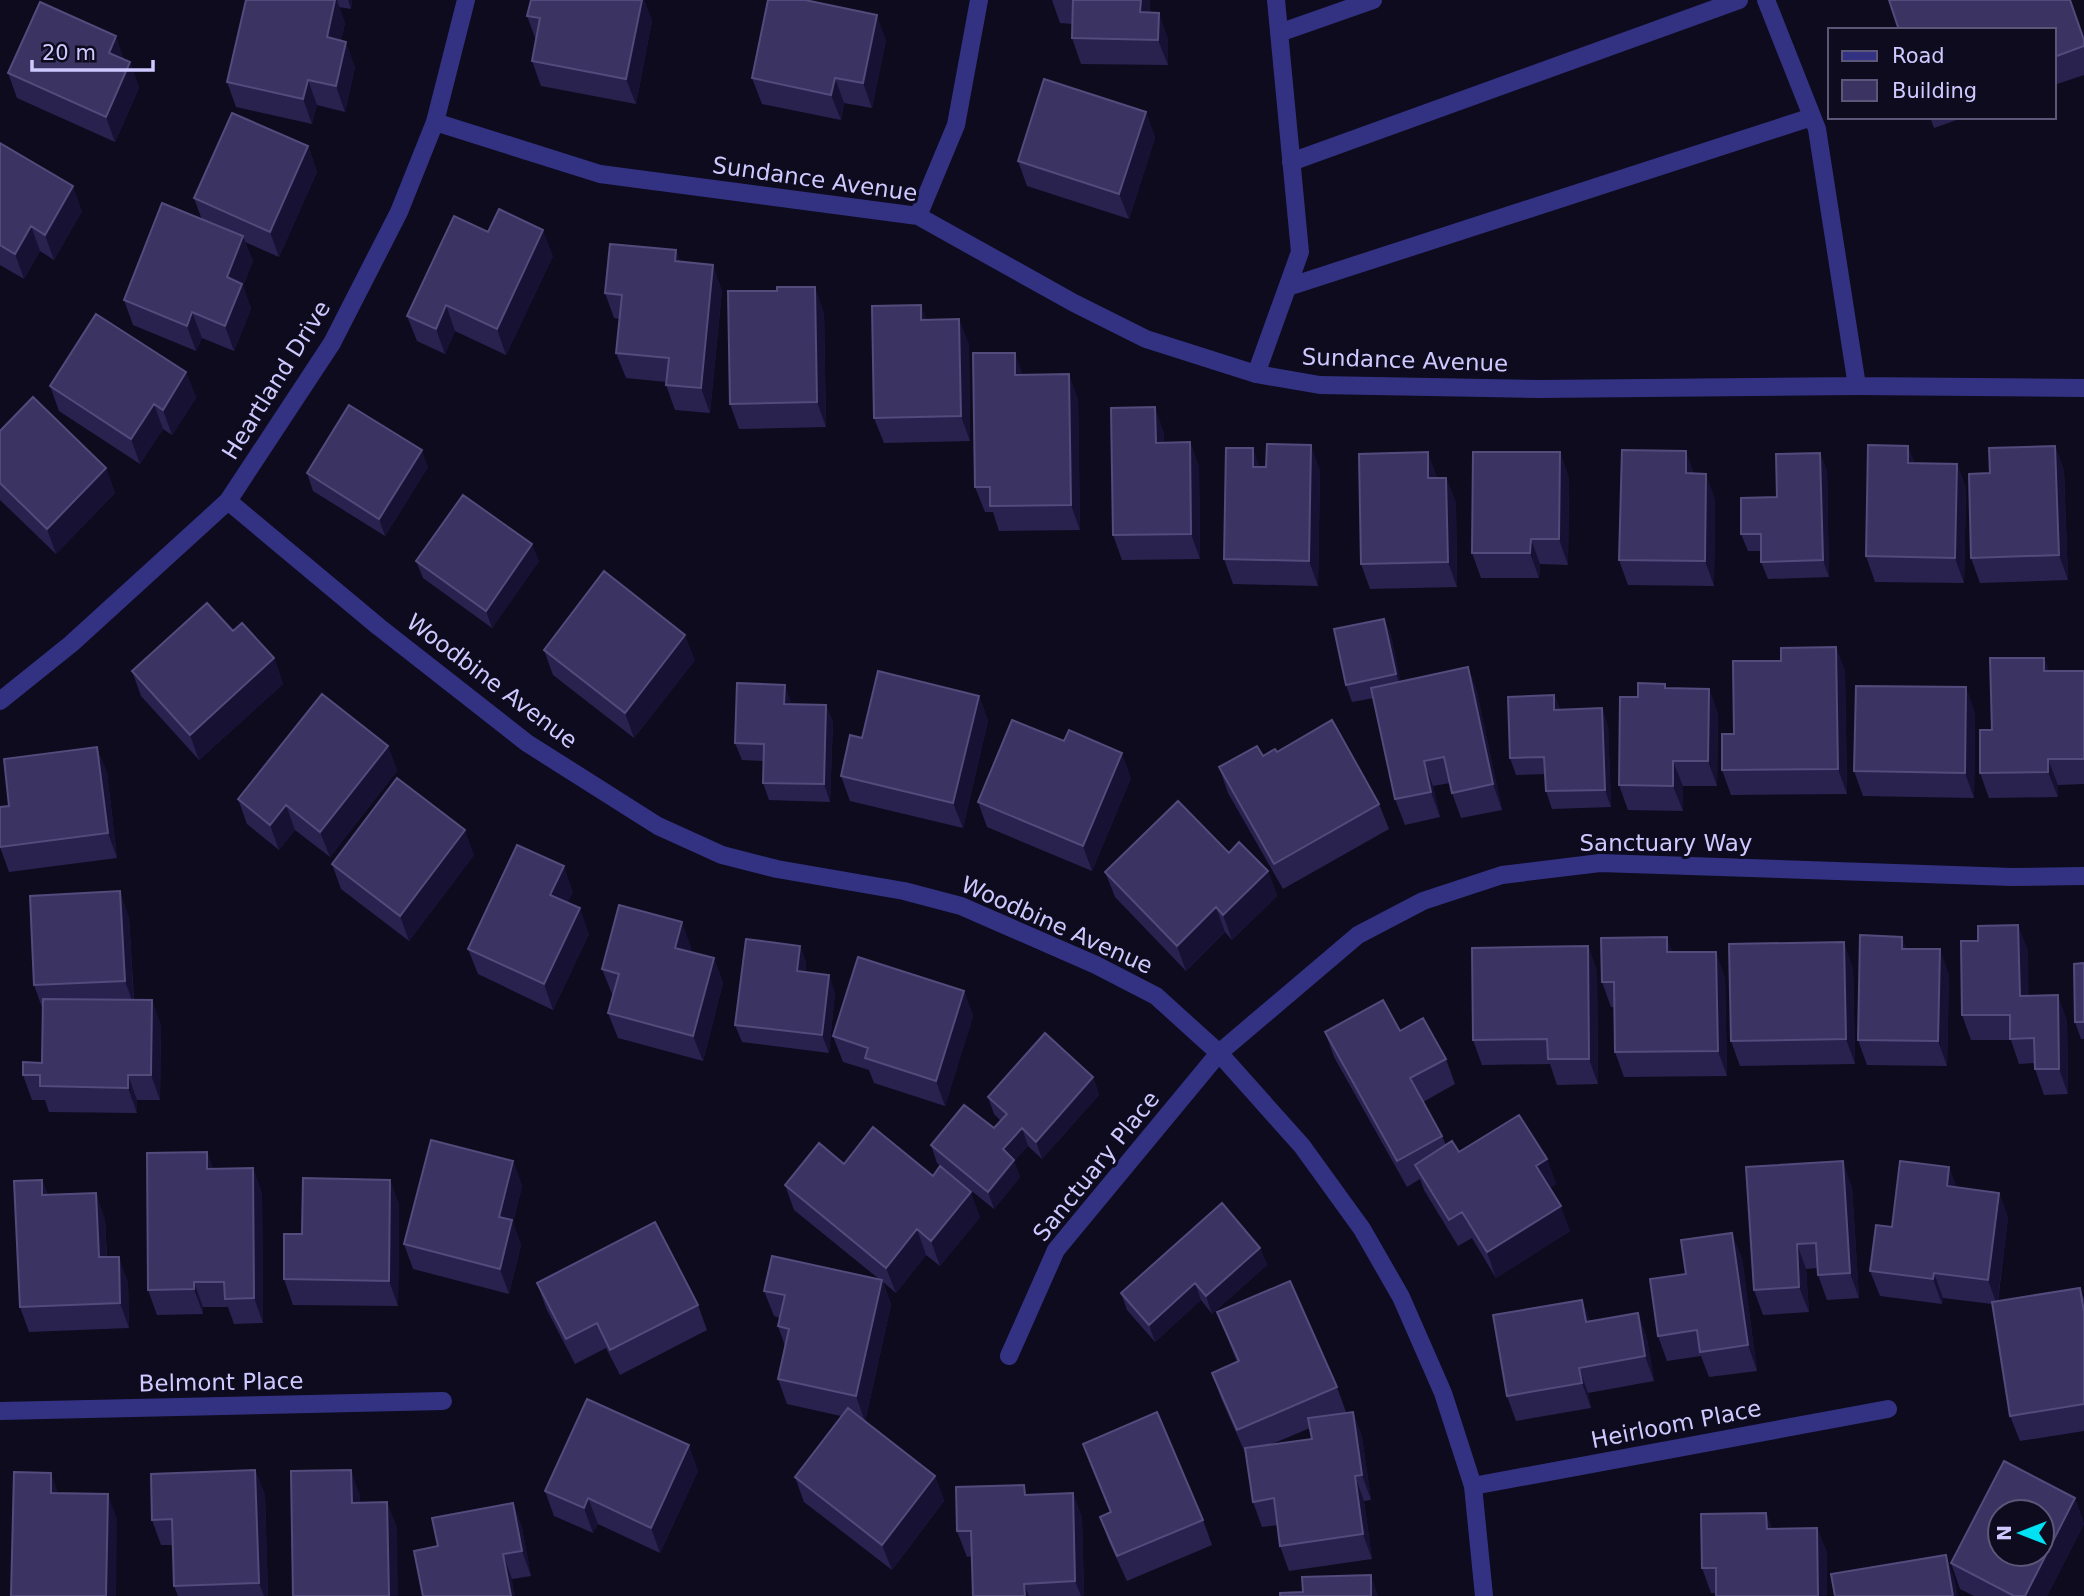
<svg xmlns="http://www.w3.org/2000/svg" width="2084" height="1596" font-family="'DejaVu Sans',sans-serif">
<style>
.lines{fill:none;stroke-linecap:round;stroke-linejoin:round}
.minor{stroke:#333282;stroke-width:18}
.wall{fill:#29224f;fill-rule:evenodd}
.shaded-wall{fill:#171134}
.building{fill:#3b3462;stroke:#524b7b;stroke-width:2;fill-rule:evenodd}
.labels{text-anchor:middle;dominant-baseline:central;stroke-width:6;stroke-linejoin:round;paint-order:stroke}
.street-label{font-size:23px;fill:#cec9ff;stroke:#0e0b1f}
</style>
<rect width="100%" height="100%" fill="#0e0b1f"/>
<g class="lines">
<path class="minor" d="M1766,0L1817,129L1857,386
M1279,33L1373,0
M435,122L600,174L918,216L1074,303L1146,339L1256,374L1320,385L1539,389L1857,386L2084,388
M1291,162L1739,0
M918,216L956,125L979,0
M1288,287L1812,117
M1256,374L1300,252L1276,0
M228,501L379,627L527,743L658,826L722,855L777,869L904,891L961,906L1096,965L1156,996L1219,1053L1302,1146L1362,1229L1401,1297L1443,1393L1473,1486L1484,1596
M0,701L71,644L228,501L332,343L399,212L435,122L466,0
M1009,1356L1056,1250L1219,1053L1358,935L1423,901L1502,875L1600,863L2012,877L2084,876
M0,1411L443,1401
M1473,1486L1888,1409"/>
</g>
<path class="wall" d="M246,0H352L351,9L339,7L345,23L341,41L355,67L345,112L317,105L312,124L236,107L227,82Z
M531,0H644L652,21L636,104L541,86L532,61L536,40L527,16Z
M1052,0H1150V13L1168,38V65L1081,64L1072,38V24L1060,23Z
M2054,30L2084,39V75L2054,85Z
M886,40L872,108L844,103L841,120L762,104L752,78Z
M125,60L130,62L139,88L115,142L17,98L8,73Z
M1146,112L1155,138L1129,219L1027,186L1018,161Z
M1930,117H1965L1934,128Z
M0,143L82,211L54,260L40,251L24,279L0,265Z
M308,146L317,172L279,257L245,242L253,261L243,286L251,309L234,351L202,338L196,351L133,325L124,300L202,220L194,198Z
M676,250L680,262L722,290L710,413L675,410L666,385V382L626,378L616,353L620,319L614,318L605,293Z
M553,256L506,355L455,331L445,354L417,341L407,316Z
M777,291L824,312L826,427L739,429L730,404Z
M921,305L926,320L969,344L970,441L884,443L874,418Z
M186,372L196,398L172,435L163,429L140,464L59,411L50,386Z
M1023,374L1078,399L1080,530L999,531L993,512H985L975,487Z
M0,431L106,468L115,493L56,554L0,500Z
M1164,433V442H1190L1199,467L1200,559L1122,560L1113,535Z
M2055,446L2064,471L2068,580L1980,583L1971,558L1990,473Z
M1915,463L1957,464L1966,489L1964,583L1875,582L1866,556Z
M428,467L385,536L313,491L307,473Z
M1260,467L1320,470L1318,586L1233,584L1224,559Z
M1827,470L1829,577L1768,579L1761,562V551H1748L1741,534L1777,497Z
M1694,474L1715,499L1714,586L1628,585L1619,560Z
M1569,477L1568,565L1540,564L1539,578H1481L1472,553Z
M1437,478H1446L1456,503L1457,587L1370,589L1361,564Z
M416,561H539L492,628L423,578Z
M1384,619L1391,636L1400,681L1468,667L1477,692L1502,810L1461,818L1452,793L1450,783L1433,786L1440,817L1405,825L1395,799L1374,698L1352,702L1346,685Z
M233,631L274,658L283,684L199,760L141,696L132,671Z
M1836,647L1845,672L1847,794L1731,795L1722,770L1734,734L1781,661Z
M544,650L695,660L634,738L553,675Z
M2044,658L2049,671H2084V784L2058,785V797L1989,798L1980,773L1992,730Z
M1665,684L1666,688L1709,689L1718,714L1717,786H1683V811L1628,810L1619,785L1638,697Z
M1554,695L1560,709L1608,725L1611,807L1552,809L1546,791L1545,774L1516,775L1510,758Z
M979,696L988,721L963,828L850,801L841,776L862,738Z
M791,702V704L826,705L833,722L830,802L769,800L763,783V761L742,760L735,743Z
M1975,712L1974,798L1863,796L1854,771Z
M388,746L397,771L330,857L295,830L279,850L247,824L238,799Z
M1277,752L1379,804L1389,829L1283,889L1228,793L1219,767Z
M107,772L117,858L9,872L0,847L9,806Z
M1131,778L1092,871L987,827L978,802Z
M1229,853L1268,871L1277,896L1232,940L1225,932L1186,971L1115,897L1105,872Z
M474,855L409,941L341,889L332,864Z
M573,892L567,903L589,934L553,1010L478,974L468,949Z
M129,917L134,1000L161,1025L160,1100H137V1113L49,1112L45,1100H32L23,1075L42,1063L43,1010L34,985Z
M1902,937L1906,949L1949,974L1947,1066L1867,1065L1858,1040Z
M800,946L806,963L805,972L835,992L829,1053L742,1042L735,1025Z
M1588,946L1597,971L1598,1084L1557,1085L1550,1064L1482,1065L1473,1040Z
M691,947L690,952L714,958L723,983L703,1061L618,1038L608,1013L613,995L612,994L602,969Z
M2028,950V995L2067,1020L2068,1094L2044,1095L2035,1069V1063L2019,1064L2011,1040H1971L1962,1015Z
M1672,952L1725,977L1727,1076L1624,1077L1615,1052V1007H1611L1602,982Z
M2084,963V1039H2081L2075,1022Z
M1853,968L1855,1064L1740,1066L1731,1041Z
M964,991L973,1016L945,1106L874,1083L869,1070L843,1062L833,1036Z
M1400,1031L1446,1059L1455,1084L1423,1102L1442,1136L1446,1145L1459,1152L1547,1159L1556,1184L1550,1188L1570,1231L1496,1278L1472,1238L1458,1246L1424,1190L1420,1179L1407,1187L1334,1057L1325,1032Z
M1093,1077L1099,1095L1042,1159L1028,1146L1014,1161L1020,1177L994,1209L937,1163L931,1145L994,1128L1001,1121L994,1114L988,1097Z
M207,1152L213,1169L253,1168L262,1194L263,1323L234,1324L228,1307H203V1314L157,1315L148,1290Z
M513,1161L522,1186L513,1223L521,1245L509,1294L413,1269L404,1244Z
M844,1164L980,1217L940,1266L926,1255L896,1293L883,1282L891,1305L865,1422L935,1476L944,1501L892,1570L804,1502L795,1477L841,1416L787,1404L778,1379L785,1346L778,1326L780,1318L774,1316L764,1291L879,1279L794,1210L785,1185Z
M1746,1167L1852,1187L1859,1298L1827,1300L1818,1275V1268L1806,1269L1809,1312L1763,1315L1754,1290Z
M42,1180L48,1195L105,1219L107,1257L128,1282L129,1328L29,1332L20,1307Z
M390,1180L399,1205L398,1306L293,1305L284,1279L302,1234Z
M1957,1188L1999,1193L2008,1218L1998,1301L2080,1288L2084,1299V1431L2020,1441L2010,1416L1992,1304L1943,1298L1942,1304L1880,1296L1870,1271L1892,1227Z
M1260,1248L1267,1265L1212,1314L1201,1300L1155,1342L1127,1310L1121,1293Z
M1742,1258L1757,1371L1709,1377L1701,1356L1667,1361L1658,1336L1686,1274Z
M537,1283L698,1305L707,1330L620,1375L606,1348L575,1364L546,1308Z
M1217,1312L1337,1387L1346,1412L1343,1413L1353,1412L1362,1437L1371,1500L1364,1501L1372,1559L1289,1571L1280,1546L1278,1525L1262,1527L1253,1502L1246,1455L1221,1398L1212,1373L1237,1362ZM1310,1428L1312,1439L1272,1444Z
M1638,1313L1647,1339L1654,1381L1588,1393L1591,1408L1516,1421L1507,1396L1590,1321Z
M1083,1444L1203,1520L1212,1545L1127,1581L1109,1542L1100,1517L1110,1512L1092,1469Z
M255,1470L265,1495L268,1596H178L174,1586L173,1545H161L152,1520Z
M698,1471L660,1553L598,1524L593,1533L554,1516L545,1491Z
M1073,1493L1082,1518L1084,1596H973L972,1556L967,1557L957,1531L1028,1495Z
M2075,1498L2084,1524L2047,1596H1974L1960,1589L1951,1563Z
M513,1503L522,1528L531,1576L512,1579L438,1546Z
M1766,1513L1772,1529L1817,1528L1827,1553V1596H1716V1593H1711L1702,1568Z"/>
<path class="shaded-wall" d="M335,0H337L345,23L336,63L327,37Z
M348,0H352L351,9Z
M642,0H644L652,21L636,104L626,79Z
M1141,0H1150L1149,38L1140,12Z
M1159,13L1168,38V65L1158,40Z
M877,15L886,40L872,108L863,83Z
M116,36L125,62L109,53Z
M346,42L355,67L345,112L336,86Z
M130,62L139,88L115,142L106,117Z
M835,78L844,103L841,120L831,95Z
M308,80L317,105L312,124L303,99Z
M1146,112L1155,138L1129,219L1119,194Z
M308,146L317,172L279,257L270,232Z
M73,186L82,211L54,260L45,235Z
M31,226L40,251L24,279L15,254Z
M543,230L553,256L506,355L497,329Z
M243,236L253,261L243,286L251,309L234,351L225,326L227,277Z
M676,250L685,275L675,261Z
M713,265L722,290L710,413L701,388Z
M815,287L824,312L826,427L817,402Z
M446,305L455,331L445,354L436,329Z
M921,305L930,331L921,320Z
M192,312L202,338L196,351L187,326Z
M959,319L969,344L970,441L961,416Z
M1015,353L1024,378L1015,375Z
M186,372L196,398L172,435L163,410Z
M1069,374L1078,399L1080,530L1071,505Z
M154,404L163,429L140,464L131,439Z
M1155,407L1164,433L1165,468L1156,443Z
M1190,442L1199,467L1200,559L1191,534Z
M1311,445L1320,470L1318,586L1309,561Z
M1908,446L1918,471L1908,463Z
M2055,446L2064,471L2068,580L2059,555Z
M1253,448L1262,474L1253,467Z
M422,450L428,467L385,536L379,519Z
M1686,451L1695,476L1686,473Z
M1428,452L1437,477V503L1428,478Z
M1560,452L1569,477L1568,565L1559,539Z
M1820,453L1827,470L1829,577L1823,560Z
M1957,464L1966,489L1964,583L1955,558Z
M106,468L115,493L56,554L47,529Z
M1706,474L1715,499L1714,586L1705,561Z
M1446,478L1456,503L1457,587L1448,562Z
M1531,539L1540,564L1539,578L1530,553Z
M532,544L539,561L492,628L486,611Z
M1384,619L1391,636L1403,692L1396,674Z
M685,635L695,660L634,738L625,713Z
M1836,647L1845,672L1847,794L1838,769Z
M274,658L283,684L199,760L190,735Z
M2044,658L2053,683L2044,671Z
M1468,667L1477,692L1502,810L1493,784Z
M785,685L791,702L790,721L784,704Z
M1966,687L1975,712L1974,798L1965,773Z
M1709,689L1718,714L1717,786L1708,761Z
M1554,695L1561,712L1554,710Z
M979,696L988,721L963,828L953,803Z
M826,705L833,722L830,802L824,784Z
M1602,708L1608,725L1611,807L1605,790Z
M388,746L397,771L330,857L320,832Z
M97,747L107,772L117,858L108,833Z
M1122,753L1131,778L1092,871L1083,846Z
M2048,759L2058,785V797L2048,772Z
M1424,761L1433,786L1440,817L1431,792Z
M1673,761L1683,786V811L1673,786Z
M286,805L295,830L279,850L270,825Z
M465,830L474,855L409,941L400,916Z
M564,866L573,892L559,920L550,895Z
M1268,871L1277,896L1232,940L1223,915Z
M120,891L129,917L134,1006L125,981Z
M1216,907L1225,932L1186,971L1177,946Z
M580,908L589,934L553,1010L544,984Z
M682,922L691,947L685,973L675,948Z
M2018,925L2028,950L2029,1021L2020,996Z
M1667,937L1676,962L1667,952Z
M1902,937L1911,962L1902,949Z
M1844,942L1853,968L1855,1064L1846,1039Z
M800,946L806,963L803,988L797,971Z
M1588,946L1597,971L1598,1084L1589,1059Z
M1940,949L1949,974L1947,1066L1938,1041Z
M1716,952L1725,977L1727,1076L1718,1051Z
M714,958L723,983L703,1061L693,1036Z
M829,975L835,992L829,1053L822,1035Z
M964,991L973,1016L945,1106L936,1081Z
M2058,995L2067,1020L2068,1094L2059,1069Z
M152,1000L161,1025L160,1100L151,1075Z
M128,1075L137,1100V1113L128,1088Z
M1093,1077L1099,1095L1042,1159L1036,1142Z
M1022,1128L1028,1146L1014,1161L1020,1177L994,1209L988,1192L1003,1149Z
M207,1152L216,1178L207,1169Z
M1547,1159L1556,1184L1545,1191L1536,1166Z
M513,1161L522,1186L513,1223L521,1245L509,1294L500,1269L499,1217Z
M1843,1161L1852,1187L1859,1298L1850,1273Z
M1949,1167L1959,1192L1947,1186Z
M253,1168L262,1194L263,1323L254,1298Z
M42,1180L51,1205L42,1195Z
M390,1180L399,1205L398,1306L389,1281Z
M971,1192L980,1217L940,1266L931,1241Z
M96,1193L105,1219L108,1282L99,1257Z
M1999,1193L2008,1218L1997,1305L1988,1280Z
M1561,1206L1570,1231L1496,1278L1487,1252Z
M917,1229L926,1255L896,1293L886,1268Z
M1732,1233L1742,1258L1757,1371L1748,1345Z
M1797,1244L1806,1269L1809,1312L1799,1287Z
M1260,1248L1267,1265L1212,1314L1206,1296Z
M119,1257L128,1282L129,1328L120,1303Z
M1934,1273L1943,1298L1942,1304L1933,1279Z
M882,1280L891,1305L865,1422L856,1396Z
M194,1282L203,1307V1314L194,1289Z
M1195,1283L1201,1300L1155,1342L1149,1325Z
M1582,1300L1592,1325L1586,1322Z
M1638,1313L1647,1339L1654,1381L1645,1356Z
M1579,1368L1588,1393L1591,1408L1582,1383Z
M1353,1412L1362,1437L1371,1500L1362,1475Z
M689,1445L698,1471L660,1553L651,1528Z
M255,1470L265,1495L268,1596H264L259,1583Z
M351,1470L360,1495L361,1528L352,1503Z
M51,1473L60,1498L51,1493Z
M935,1476L944,1501L892,1570L882,1545Z
M1355,1476L1364,1501L1372,1559L1363,1534Z
M1073,1493L1082,1518L1084,1596H1081L1075,1581Z
M108,1494L117,1519L116,1596H106Z
M588,1498L598,1524L593,1533L584,1508Z
M2075,1498L2084,1524L2047,1596H2025Z
M387,1502L397,1527L398,1596H389Z
M513,1503L522,1528L531,1576L522,1551Z
M1766,1513L1775,1538L1767,1529Z
M1817,1528L1827,1553V1596H1818Z
M503,1554L512,1579L515,1596H511Z
M1946,1555L1955,1580L1958,1596H1953Z
M1371,1575L1378,1596H1371Z
M1024,1584L1029,1596H1025Z"/>
<path class="building" d="M246,0H335L327,37L346,42L336,86L308,80L303,99L227,82Z
M531,0H642L626,79L532,61L540,18L527,16Z
M768,0H805L877,15L863,83L835,78L831,95L752,78Z
M1073,0H1141L1140,12L1159,13L1158,40L1072,38Z
M1889,0H2070L2084,40V46L2054,57V30H1899Z
M40,2L116,36L109,53L130,62L106,117L8,73Z
M1044,79L1146,112L1119,194L1018,161Z
M232,113L308,146L270,232L194,198Z
M0,143L73,186L45,235L31,226L15,254L0,245Z
M162,203L243,236L227,277L242,284L225,326L192,312L187,326L124,300Z
M499,209L543,230L497,329L446,305L436,329L407,316L454,216L488,232Z
M610,244L676,250L675,261L713,265L701,388L666,385L669,358L616,353L622,295L605,293Z
M777,287H815L817,402L730,404L728,291H777Z
M921,305V320L959,319L961,416L874,418L872,306Z
M96,314L186,372L163,410L154,404L131,439L50,386Z
M973,353H1015V375L1069,374L1071,505L990,506V487H975Z
M33,397L106,468L47,529L0,483V431Z
M349,405L422,450L379,519L307,473Z
M1155,407L1156,443L1190,442L1191,534L1113,535L1111,408Z
M1267,444L1311,445L1309,561L1224,559L1226,448H1253V467H1266Z
M1868,445L1908,446V463L1957,464L1955,558L1866,556Z
M2055,446L2059,555L1971,558L1969,474L1990,473L1989,448Z
M1622,450L1686,451V473L1706,474L1705,561L1619,560Z
M1428,452V478H1446L1448,562L1361,564L1359,454Z
M1473,452H1560L1559,539H1531L1530,553H1472Z
M1820,453L1823,560L1761,562V534H1741V498L1777,497L1776,454Z
M463,495L532,544L486,611L416,561Z
M604,571L685,635L625,713L544,650Z
M207,603L233,631L242,623L274,658L190,735L132,671Z
M1384,619L1396,674L1346,685L1334,629Z
M1836,647L1838,769L1722,770V734H1734L1733,661H1781V648Z
M1990,658H2044V671H2084V759H2048V772L1980,773V730H1992Z
M1468,667L1493,784L1452,793L1444,757L1424,761L1431,792L1395,799L1371,688Z
M878,671L979,696L953,803L841,776L850,735L862,738Z
M737,683L785,685L784,704L826,705L824,784L763,783L764,744L735,743Z
M1638,683L1665,684V688L1709,689L1708,761H1673V786L1619,785L1620,697H1638Z
M1856,686L1966,687L1965,773L1854,771Z
M322,694L388,746L320,832L286,805L270,825L238,799Z
M1554,695V710L1602,708L1605,790L1546,791L1544,757L1510,758L1508,697Z
M1012,720L1064,741L1069,730L1122,753L1083,846L978,802Z
M1332,720L1379,804L1274,864L1219,767L1257,746L1263,756L1275,749L1277,752Z
M97,747L108,833L0,847V807L9,806L4,759Z
M397,778L465,830L400,916L332,864Z
M1178,801L1229,853L1239,842L1268,871L1223,915L1216,907L1177,946L1105,872Z
M517,845L564,866L550,895L580,908L544,984L468,949Z
M120,891L125,981L34,985L30,896Z
M619,905L682,922L675,948L714,958L693,1036L608,1013L619,974L602,969Z
M2018,925L2020,996L2058,995L2059,1069H2035L2034,1038L2010,1039V1015H1962L1961,941H1978V926Z
M1860,935L1902,937V949H1940L1938,1041L1858,1040Z
M1667,937V952H1716L1718,1051L1615,1052L1614,982H1602L1601,938Z
M746,939L800,946L797,971L829,975L822,1035L735,1025Z
M1844,942L1846,1039L1731,1041L1729,944Z
M1588,946L1589,1059H1548L1547,1039L1473,1040L1472,948Z
M858,957L964,991L936,1081L865,1058L868,1048L833,1036Z
M2084,963V1022H2075L2074,964Z
M43,999L152,1000L151,1075H128V1088L40,1086V1075H23V1062L42,1063Z
M1383,1000L1400,1031L1423,1018L1446,1059L1410,1078L1442,1136L1397,1161L1325,1032Z
M1045,1033L1093,1077L1036,1142L1022,1128L1003,1149L1014,1160L988,1192L931,1145L964,1105L994,1128L1007,1114L988,1097Z
M1519,1115L1547,1159L1536,1166L1561,1206L1487,1252L1462,1212L1449,1220L1415,1165L1452,1141L1459,1152Z
M873,1127L933,1176L940,1166L971,1192L931,1241L917,1229L886,1268L785,1185L819,1143L844,1164Z
M431,1140L513,1161L499,1217L512,1220L500,1269L404,1244Z
M207,1152V1169L253,1168L254,1298L225,1299L224,1282H194V1289L148,1290L147,1153Z
M1843,1161L1850,1273L1818,1275L1816,1243L1797,1244L1799,1287L1754,1290L1746,1167Z
M1900,1161L1949,1167L1947,1186L1999,1193L1988,1280L1934,1273L1933,1279L1870,1271L1876,1225L1892,1227Z
M303,1178L390,1180L389,1281L284,1279V1234H302Z
M42,1180V1195L96,1193L99,1257H119L120,1303L20,1307L14,1181Z
M1222,1203L1260,1248L1206,1296L1195,1283L1149,1325L1121,1293Z
M655,1222L698,1305L610,1350L597,1323L566,1339L537,1283Z
M1732,1233L1748,1345L1700,1352L1697,1330L1658,1336L1650,1279L1686,1274L1681,1240Z
M772,1256L882,1280L856,1396L778,1379L789,1329L778,1326L785,1295L764,1291Z
M1290,1281L1337,1387L1237,1430L1212,1373L1239,1361L1217,1312Z
M2080,1288L2084,1312V1404L2010,1416L1992,1302Z
M1582,1300L1586,1322L1638,1313L1645,1356L1579,1368L1582,1383L1507,1396L1493,1315Z
M587,1399L689,1445L651,1528L588,1498L584,1508L545,1491Z
M848,1408L935,1476L882,1545L795,1477Z
M1157,1412L1203,1520L1117,1556L1100,1517L1111,1512L1083,1444Z
M1353,1412L1362,1475L1355,1476L1363,1534L1280,1546L1274,1498L1253,1502L1245,1448L1312,1439L1308,1418Z
M2004,1461L2075,1498L2025,1596H2014L1951,1563ZM2000,1512H2042V1554H2000Z
M255,1470L259,1583L174,1586L172,1519L152,1520L151,1474Z
M351,1470L352,1503L387,1502L389,1596H293L291,1471Z
M14,1472L51,1473V1493L108,1494L106,1596H11Z
M1024,1485L1025,1495L1073,1493L1075,1581L1024,1584L1025,1596H973L971,1531H957L956,1487Z
M513,1503L522,1551L503,1554L511,1596H423L414,1551L438,1546L432,1518Z
M1766,1513L1767,1529L1817,1528L1818,1596H1716V1568H1702L1701,1514Z
M1946,1555L1953,1596H1835L1831,1574Z
M1371,1575V1596H1280V1593L1303,1592L1302,1577Z"/>
<g class="labels">
<g class="street-label">
<text transform="translate(815 179) rotate(8)">Sundance Avenue</text>
<text transform="translate(1405 360) rotate(2)">Sundance Avenue</text>
<text transform="translate(276 380) rotate(-58)">Heartland Drive</text>
<text transform="translate(492 681) rotate(37)">Woodbine Avenue</text>
<text x="1666" y="843">Sanctuary Way</text>
<text transform="translate(1057 925) rotate(24)">Woodbine Avenue</text>
<text transform="translate(1096 1166) rotate(-51)">Sanctuary Place</text>
<text transform="translate(221 1382) rotate(-1)">Belmont Place</text>
<text transform="translate(1676 1424) rotate(-11)">Heirloom Place</text>
</g>
</g>
<rect x="1828" y="28" width="228" height="91" fill="#0e0b1f" stroke="#5b5779" stroke-width="2"/>
<rect x="1842" y="51" width="35" height="10" fill="#333282" stroke="#5b5779" stroke-width="2"/>
<text x="1892" y="63" font-size="21" fill="#cec9ff">Road</text>
<rect x="1842" y="80" width="35" height="21" fill="#3b3462" stroke="#5b5779" stroke-width="2"/>
<text x="1892" y="98" font-size="21" fill="#cec9ff">Building</text>
<g transform="translate(2021 1533) rotate(270)"><circle r="33" fill="#0e0b1f" stroke="#5b5779" stroke-width="2"/>
<path d="M0-5L12 26L0 18L-12 26Z" fill="#00e1f4"/>
<text y="-10" font-size="19" font-weight="bold" text-anchor="middle" fill="#cec9ff">N</text>
</g>
<path d="M32 60v10h121v-10" fill="none" stroke="#cec9ff" stroke-width="3.5"/>
<text x="42" y="60" font-size="21" fill="#cec9ff" stroke="#0e0b1f" stroke-width="5" paint-order="stroke">20 m</text>
</svg>
